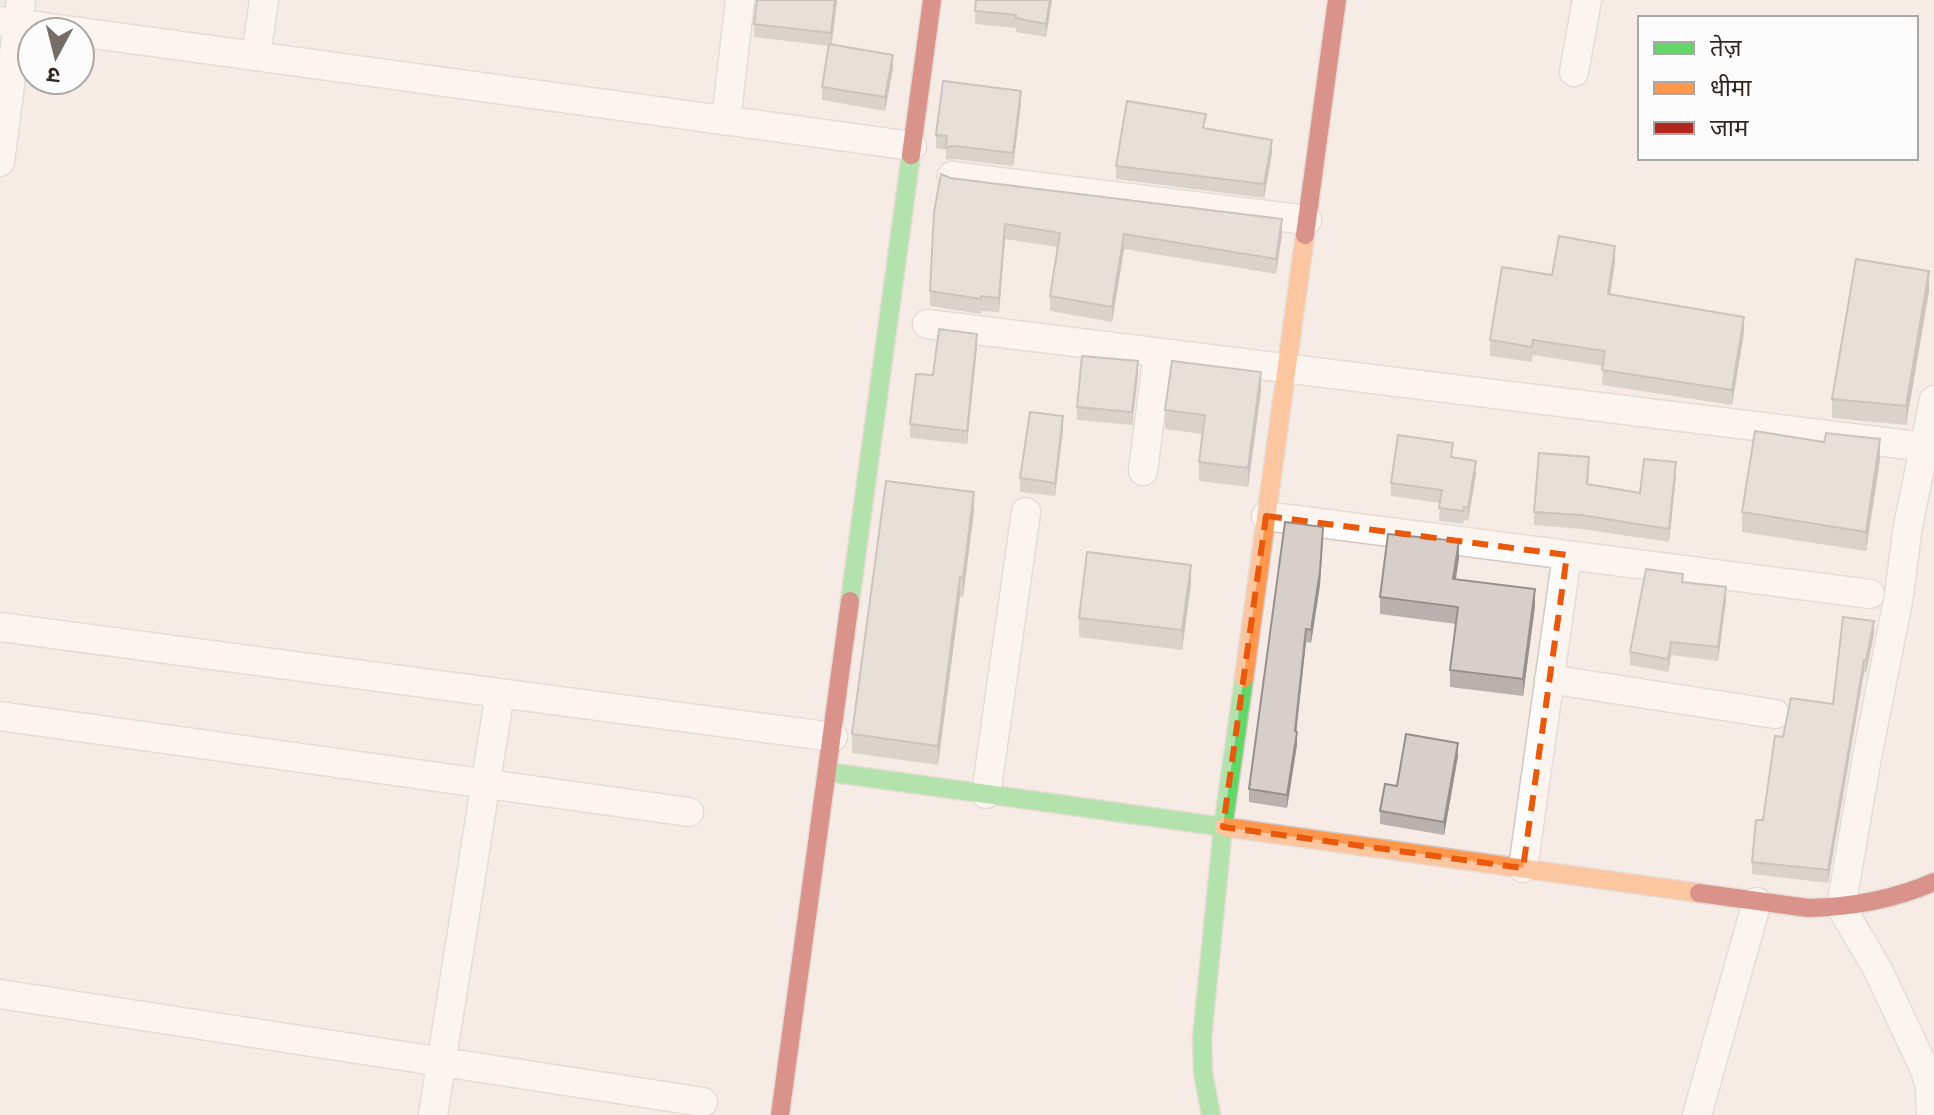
<svg xmlns="http://www.w3.org/2000/svg" width="1934" height="1115" font-family="'PT Serif','Noto Sans Devanagari',serif">
<style>
.lines{fill:none;stroke-linecap:round;stroke-linejoin:round}
.street-casing{stroke:#d1c8c2;stroke-width:31}
.fast-casing{stroke:#d1c8c2;stroke-width:21}
.slow-casing{stroke:#d1c8c2;stroke-width:21}
.jam-casing{stroke:#d1c8c2;stroke-width:21}
.street{stroke:#fefcfb;stroke-width:28}
.fast{stroke:#63d668;stroke-width:18}
.slow{stroke:#ff974d;stroke-width:18}
.jam{stroke:#b3261e;stroke-width:18}
.wall{fill:#bab1ae}
.shaded-wall{fill:#97908d}
.building{fill:#d8ceca;stroke:#97908d;stroke-width:2}
.marked{fill:none;stroke:#e8590c;stroke-width:6;stroke-dasharray:16 10;stroke-linejoin:round}
</style>
<rect width="100%" height="100%" fill="#f7ece5"/>
<g class="lines">
<defs>
<path id="street" d="M0,21L912,146
M256,56L264,0
M1574,72L1587,0
M726,121L740,0
M0,162L21,0
M952,176L1307,220
M927,324L1925,447
M1143,471L1158,353
M1266,516L1870,594
M0,627L833,737
M1549,679L1775,714
M0,716L689,812
M986,794L1026,512
M1523,868L1567,555
M0,994L703,1102
M433,1115L500,693
M1697,1115L1757,902
M1931,1115L1930,1087L1925,1070L1878,970L1841,907L1867,757L1898,601L1908,526L1934,400"/>
<path id="fast" d="M850,601L911,155
M828,772L1224,827
M1211,1115L1203,1072L1202,1038L1223,827L1244,678"/>
<path id="slow" d="M1244,678L1305,235
M1224,827L1699,893"/>
<path id="jam" d="M911,155L932,0
M1305,235L1337,0
M1699,893L1808,908C1852,907 1893,900 1934,882
M780,1115L850,601"/>
</defs>
<use href="#street" class="street-casing"/>
<use href="#fast" class="fast-casing"/>
<use href="#slow" class="slow-casing"/>
<use href="#jam" class="jam-casing"/>
<use href="#street" class="street"/>
<use href="#fast" class="fast"/>
<use href="#slow" class="slow"/>
<use href="#jam" class="jam"/>
</g>
<path class="wall" d="M837,0L832,45L893,68L885,111L822,100V87L829,46L754,37V24Z
M976,0H1052L1046,37L1016,32V28L975,24Z
M1021,104L1013,166L954,159L946,160V150L936,148V135Z
M1206,128L1272,153L1264,198L1116,179V166Z
M950,178L1282,234L1276,274L1124,249L1112,322L1050,311V296L1058,247L1005,239L999,312L981,311V314L930,306V291Z
M1615,261L1610,294L1744,332L1732,405L1602,385L1603,366L1533,355L1532,362L1490,356V340L1552,275Z
M1929,291L1906,425L1832,418V399Z
M977,347L967,444L910,438V424L933,375Z
M1138,375L1132,425L1077,420V407Z
M1261,391L1248,487L1199,481V462L1203,434L1165,429V410Z
M1063,429L1055,496L1020,492V478Z
M1453,457L1476,474L1468,521L1464,520L1463,524L1439,521L1440,503L1391,496V483Z
M1880,459L1866,551L1742,532V512Z
M1589,470L1588,484L1640,493L1676,476L1669,542L1581,529L1534,525V512Z
M974,511L963,597H960L938,765L852,753V734Z
M1323,541L1320,585L1311,643L1306,642L1296,731L1297,745L1287,808L1249,802V789Z
M1459,558L1456,579L1535,606L1523,696L1450,687V670L1456,624L1380,614V597Z
M1683,582L1726,600L1718,661L1671,655L1668,672L1630,665V652Z
M1191,584L1182,650L1079,637V618Z
M1874,634L1866,673L1864,672L1828,883L1752,874V862L1763,820L1783,737L1833,704Z
M1458,756L1444,835L1380,824V811L1397,786Z"/>
<path class="shaded-wall" d="M835,0H837L831,46V33Z
M1050,0H1052L1046,37V24Z
M893,55V68L885,111V97Z
M1021,91V104L1013,166V153Z
M1272,140V153L1264,198V184Z
M1282,219V234L1276,274V259Z
M1005,224V239L999,312V298Z
M1124,234V249L1112,322V307Z
M1615,246V261L1608,309V294Z
M1929,271V291L1906,425V406Z
M1744,317V332L1732,405V390Z
M977,334V347L967,444V431Z
M1138,361V375L1132,425V412Z
M1261,372V391L1248,487V468Z
M1063,416V429L1055,496V483Z
M1880,439V459L1866,551V532Z
M1476,461V474L1468,521V508Z
M1676,462V476L1669,542V529Z
M974,492V511L963,597V578Z
M1323,527L1320,585L1311,643V630Z
M1459,541V558L1453,596V579Z
M1191,565V584L1182,650V630Z
M960,577V597L938,765V746Z
M1726,587V600L1718,661V647Z
M1535,589V606L1523,696V679Z
M1874,621V634L1866,673V660Z
M1306,629V642L1295,744V731Z
M1671,642V655L1668,672V659Z
M1864,660V672L1828,883V870Z
M1297,732V745L1287,808V795Z
M1458,743V756L1444,835V822Z"/>
<path class="building" d="M757,0H835L831,33L754,24Z
M976,0H1050L1046,24L1016,18V15L975,11Z
M829,44L893,55L885,97L822,87Z
M943,81L1021,91L1013,153L954,146L946,147L947,136L936,135Z
M1127,101L1206,114L1203,128L1272,140L1264,184L1116,166Z
M941,174L950,178L1282,219L1276,259L1124,234L1112,307L1050,296L1060,233L1005,224L999,298L981,296V299L930,291L934,212Z
M1559,236L1615,246L1608,294L1744,317L1732,390L1602,370L1605,351L1533,340L1532,347L1490,340L1502,267L1552,275Z
M1856,259L1929,271L1906,406L1832,399Z
M939,329L977,334L967,431L910,424L916,374L933,375Z
M1082,356L1138,361L1132,412L1077,407Z
M1172,361L1261,372L1248,468L1199,462L1205,415L1165,410Z
M1030,412L1063,416L1055,483L1020,478Z
M1755,431L1824,442L1826,433L1880,439L1866,532L1742,512Z
M1398,435L1453,443L1451,457L1476,461L1468,508L1464,507L1463,511L1439,508L1442,490L1391,483Z
M1539,453L1589,457L1587,484L1640,493L1644,459L1676,462L1669,529L1581,515L1534,512Z
M886,481L974,492L963,578L960,577L938,746L852,734Z
M1285,522L1323,527L1320,571L1311,630L1306,629L1295,731L1297,732L1287,795L1249,789Z
M1388,534L1459,541L1453,579L1535,589L1523,679L1450,670L1458,607L1380,597Z
M1087,552L1191,565L1182,630L1079,618Z
M1646,569L1683,574L1682,582L1726,587L1718,647L1671,642L1668,659L1630,652Z
M1843,617L1874,621L1866,660H1864L1828,870L1752,862L1756,820H1763L1775,736L1783,737L1791,698L1833,704Z
M1406,734L1458,743L1444,822L1380,811L1385,784L1397,786Z"/>
<path d="M0 0H1934V1115H0ZM1266,516L1567,555L1523,868L1223,827Z" fill="#f7ece5" fill-opacity=".55" fill-rule="evenodd"/>
<path class="marked" d="M1266,516L1567,555L1523,868L1223,827Z"/>
<rect x="1638" y="16" width="280" height="144" fill="#fcfcfc" stroke="#aba7a5" stroke-width="2"/>
<rect x="1654" y="42" width="40" height="12" fill="#63d668" stroke="#aba7a5" stroke-width="2"/>
<text x="1710" y="56" font-size="24" fill="#312823">तेज़</text>
<rect x="1654" y="82" width="40" height="12" fill="#ff974d" stroke="#aba7a5" stroke-width="2"/>
<text x="1710" y="96" font-size="24" fill="#312823">धीमा</text>
<rect x="1654" y="122" width="40" height="12" fill="#b3261e" stroke="#aba7a5" stroke-width="2"/>
<text x="1710" y="136" font-size="24" fill="#312823">जाम</text>
<g transform="translate(56 56) rotate(187)"><circle r="38" fill="#fcfcfc" stroke="#aba7a5" stroke-width="2"/>
<path d="M0-6L14 30L0 20L-14 30Z" fill="#766d67"/>
<text y="-12" font-size="22" font-weight="bold" text-anchor="middle" fill="#312823">उ</text>
</g>
</svg>
